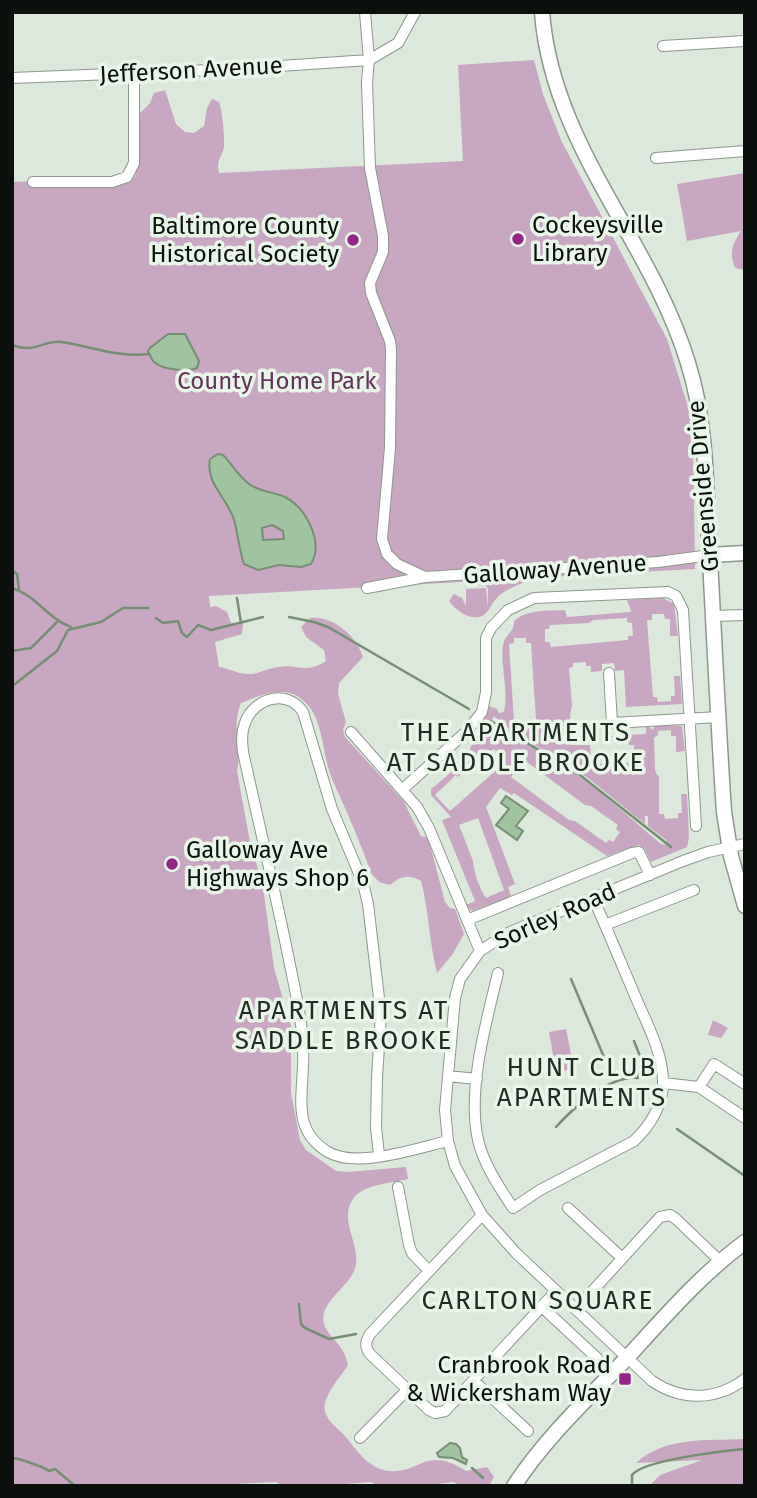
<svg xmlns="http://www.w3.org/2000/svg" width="757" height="1498" font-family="'Fira Sans',sans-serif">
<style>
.green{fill:#c9a6c1;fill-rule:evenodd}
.water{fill:#a1c4a0;stroke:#758e74;stroke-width:2;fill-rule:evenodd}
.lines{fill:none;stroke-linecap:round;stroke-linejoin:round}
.stream{stroke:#758e74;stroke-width:2.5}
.street-casing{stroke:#8d988d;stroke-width:12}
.secondary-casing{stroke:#8d988d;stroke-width:17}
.street{stroke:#fff;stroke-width:10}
.secondary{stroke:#fff;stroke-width:14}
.poi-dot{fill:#942586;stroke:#e9f5e9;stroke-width:2.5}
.labels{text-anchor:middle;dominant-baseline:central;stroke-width:7;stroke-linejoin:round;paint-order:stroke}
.street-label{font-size:24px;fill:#0d110d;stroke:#e9f5e9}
.poi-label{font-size:24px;fill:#0d110d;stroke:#e9f5e9;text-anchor:start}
.park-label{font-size:24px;fill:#65325c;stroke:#e9f5e9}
.neighbourhood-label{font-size:26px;letter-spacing:2px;fill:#232c23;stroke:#e9f5e9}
</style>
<rect width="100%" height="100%" fill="#dce8db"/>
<path class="green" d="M534,60L543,94L561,140L667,339L689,410L693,434L695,569L529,578L530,580C518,585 505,589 496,599C492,603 490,609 486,613C475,624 457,612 449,601L454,594L462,598L466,606V589L486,588L488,608V589L486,586L477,585L479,581L209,596L210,607L216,606L227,612L231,623H243L242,634L215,642L219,667C228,668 236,673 246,674C258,675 267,668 278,667C299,663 303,675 326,661L324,650L306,637L301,627L310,618C333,616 356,635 363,657L339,683L338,694L346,722L343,730L345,737L404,802L421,836L426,837L429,841L445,902L450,908L455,909L464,934L452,955L437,973C429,942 429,911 421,881C408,874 401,876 390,885L379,882L371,873C360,841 346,810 332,779C321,753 325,712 297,696C279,686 259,696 241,703C231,726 242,748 237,771L250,842L263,887L274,968L291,1026V1093L300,1140L306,1150L336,1171L348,1172L406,1167L408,1179C392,1183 363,1184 353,1199C338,1221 362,1246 355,1268C350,1287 318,1302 324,1324C329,1339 344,1343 348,1365C341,1376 328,1390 325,1403C322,1417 334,1425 343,1434C357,1449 366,1468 389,1471C421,1474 425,1445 466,1471L487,1467L494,1477L489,1486H461L453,1482L421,1486H378L371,1482L321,1486H283L276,1482L193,1486H12V182L135,177L140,152L139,114L150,103L154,93L165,90L176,124L185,132L194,133L204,126L207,108L212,99L219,102C222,107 225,140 224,147C221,160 216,159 219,173L463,161L458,65Z
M745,173V270L735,268C729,253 732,244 741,231L687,241L677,184Z
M663,598L674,604L678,636H670V619H665L664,614H652V620H647L653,697H657L658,702L671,701V696H675L674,676H680L682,704L626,707L624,670L615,671L614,663L602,664V671L591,672V666H586V662L573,663V667L569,668L572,706C569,716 569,733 572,745H590L591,764L630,763V759L634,758V745H629L628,740L611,741V736L646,734V725H651L649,727L653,730L655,725L682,726L685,751L676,752V736H671V730L658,731V736L654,737L655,770L657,775L659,776V814H664L665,819L678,818V813H682L681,794H687L689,838L687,847L651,862L644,848L639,845L607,856L514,793L512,795L500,788L486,807L515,884L508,887L511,896L472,911L466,905L475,901L442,820L451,817L431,795V789C441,782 470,756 471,746L485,733L477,728L489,706L497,709L499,713L504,712C509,690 500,667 503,645C505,634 515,632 514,621C528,609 548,611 565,610L567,617L630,612L631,611L627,600ZM627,618V622L632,623L633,636H628V640L551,647L550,642H545V629H549L550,625L589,623L593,620ZM514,638H526V643H531L536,720H532V725L519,726V721H514L509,644L514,643ZM494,716L509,729L588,778L645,824V816H648V826L666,840L667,845L661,844C609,800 554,748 489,725ZM494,749L502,758L498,762L501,766L450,811L435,795L456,775L458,777L486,750L489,753ZM523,759L585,805L591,806L618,825L616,829L620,832L613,842L609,840L606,843L575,821L569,820L511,777ZM478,818L504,890L486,898C479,888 474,872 473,861L459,825Z
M713,1020L728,1028L721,1038L708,1035Z
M566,1029L574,1069L556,1072L549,1032Z
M745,1439V1486H649L660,1475L702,1460L636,1463C665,1436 708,1441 745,1439Z"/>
<path class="water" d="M168,334H185L199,361L197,368C188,372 163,370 154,362C151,359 150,355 148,351L150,348Z
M218,454L223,455C232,464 238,476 249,484C260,492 274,492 285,497C306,508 324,542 311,564L301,567L279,565L258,570L244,564C239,549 238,534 234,520C228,498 205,484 210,459ZM272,525L283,531L284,539L263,540L262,528Z
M506,796L528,811L516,826L523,831L517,840L496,825L509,809L501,803Z
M450,1443L456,1444L460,1448L462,1457L467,1460L466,1464L453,1458L439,1457L437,1453Z"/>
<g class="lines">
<path class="stream" d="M12,345C35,354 43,340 61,342C90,346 119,358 149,354
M12,570L17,574L19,589
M12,588C36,595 48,619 71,627
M237,598L241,623
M289,617L314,622L328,627L469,709
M156,618L163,623L178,621L182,633L187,637L198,625L211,630L263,617
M12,651L31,648L57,622
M12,684H15L57,651L68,630L101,622L123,608H148
M491,721L580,775L671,847
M571,979L609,1069
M556,1127C574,1107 610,1075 638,1078L640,1056L634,1041
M677,1129L745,1176
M299,1304L301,1324L305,1328L329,1339L356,1334
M12,1458C18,1458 44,1467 49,1471L55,1469L75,1486
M472,1468L483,1478
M632,1486V1475C643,1460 723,1451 745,1449"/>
<defs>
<path id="street" d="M365,12L369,60L367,82L370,168L383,236V252L370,283L371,293L390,341L391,349L390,448L382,539L387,554L397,564L425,577
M663,46L745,41
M12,78L236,69L369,60L398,43L415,12
M656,158L745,151
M33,182H112L127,177L134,163V74
M367,588L425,577L658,562L710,555
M713,616L745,615
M609,673L612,723L719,717
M351,732L417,807L429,828L480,951
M403,789L467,731L482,712L486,692V638L491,628L508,610L534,598L668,592L676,596L683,610L696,826
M745,844L708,852L683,861L508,933L480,951L460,979L455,998L445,1110L448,1141L455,1166L482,1215L516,1253L652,1381C681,1401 716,1401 745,1379
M467,920L632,853L639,852L650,875
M605,925L694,890
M498,973C486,1023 467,1089 478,1140C484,1165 499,1187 513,1208L540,1190L634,1141C650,1126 664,1104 663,1080C662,1051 647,1024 636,998C622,965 608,931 593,898
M448,1076L477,1079
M663,1083L699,1087L745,1118
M699,1087L714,1064L745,1084
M379,1155L376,1127L377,1078L381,1015L368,904L363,883L332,809L303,712C287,688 254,698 245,723C241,733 242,742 243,752C258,820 274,887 288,955C295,991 305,1029 303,1066C302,1099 293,1131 328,1152C357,1169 417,1148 448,1141
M398,1187L409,1245L412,1253L429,1271
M568,1208L622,1258
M482,1215L370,1334C365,1342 365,1347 370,1354L429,1410L435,1413L445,1411L556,1291
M542,1307L597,1358
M576,1309L660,1217L670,1215L676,1219L720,1261
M474,1381L528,1431
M360,1438L407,1390"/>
<path id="secondary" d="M542,12C552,146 651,240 688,363C706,420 706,481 709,541C714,632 718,722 724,812L731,856L745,906
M710,555L745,553
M514,1486C544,1440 585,1401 623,1362C662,1320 699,1276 745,1242"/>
</defs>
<use href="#street" class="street-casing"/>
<use href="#secondary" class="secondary-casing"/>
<use href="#street" class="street"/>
<use href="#secondary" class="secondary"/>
</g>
<g class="poi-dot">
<circle cx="518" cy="239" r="7"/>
<circle cx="353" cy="240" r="7"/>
<circle cx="172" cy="864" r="7"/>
<rect x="618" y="1372" width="14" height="14" rx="3.5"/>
</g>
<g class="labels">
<g class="street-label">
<text transform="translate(191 70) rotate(-3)">Jefferson Avenue</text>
<text transform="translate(703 486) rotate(-95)">Greenside Drive</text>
<text transform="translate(555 569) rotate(-4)">Galloway Avenue</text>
<text transform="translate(555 916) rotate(-24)">Sorley Road</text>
</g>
<g class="poi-label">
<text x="532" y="225">Cockeysville<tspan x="532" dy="28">Library</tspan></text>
<text x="339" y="226" text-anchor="end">Baltimore County<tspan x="339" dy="28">Historical Society</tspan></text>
<text x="186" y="850">Galloway Ave<tspan x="186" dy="28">Highways Shop 6</tspan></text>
<text x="611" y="1365" text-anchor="end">Cranbrook Road<tspan x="611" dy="28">&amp; Wickersham Way</tspan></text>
</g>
<g class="park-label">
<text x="277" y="381">County Home Park</text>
</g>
<g class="neighbourhood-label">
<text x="516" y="732">THE APARTMENTS<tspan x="516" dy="30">AT SADDLE BROOKE</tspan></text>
<text x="344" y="1010">APARTMENTS AT<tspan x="344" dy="30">SADDLE BROOKE</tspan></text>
<text x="582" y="1067">HUNT CLUB<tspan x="582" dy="30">APARTMENTS</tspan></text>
<text x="538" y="1300">CARLTON SQUARE</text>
</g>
</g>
<rect width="757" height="1498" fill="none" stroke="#0d110d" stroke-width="28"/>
</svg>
